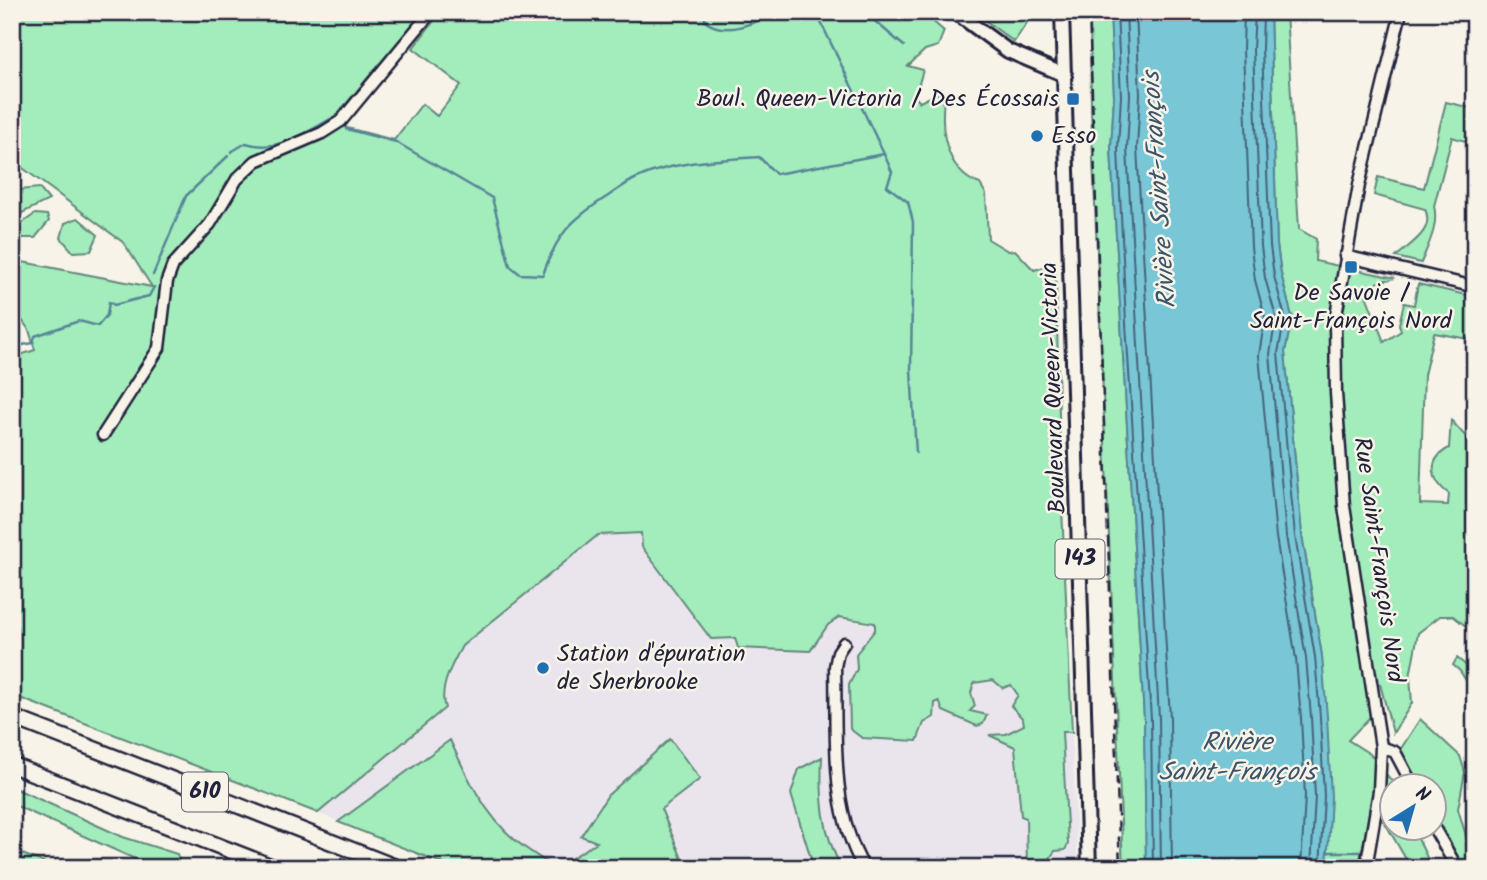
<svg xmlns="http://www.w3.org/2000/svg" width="1487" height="880" font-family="Kalam,sans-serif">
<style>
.built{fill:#eae5ec}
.green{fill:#a3edbc;stroke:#62887c;stroke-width:2}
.water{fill:#79c7d6;stroke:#568598;stroke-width:2}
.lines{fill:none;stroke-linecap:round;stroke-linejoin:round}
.shore{stroke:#456479;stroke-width:2}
.stream{stroke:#568598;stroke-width:2.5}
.minor-casing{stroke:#22223b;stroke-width:15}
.major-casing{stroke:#22223b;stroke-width:18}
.highway-casing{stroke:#22223b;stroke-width:19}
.minor{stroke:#f7f3e8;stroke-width:10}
.major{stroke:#f7f3e8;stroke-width:12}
.highway{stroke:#f7f3e8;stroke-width:14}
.rail{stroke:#22223b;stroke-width:2.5;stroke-dasharray:10 5;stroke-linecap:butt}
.poi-dot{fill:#1f6fb2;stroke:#f7f3e8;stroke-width:2.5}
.labels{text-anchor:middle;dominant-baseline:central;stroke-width:5;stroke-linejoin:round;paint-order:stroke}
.shield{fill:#f7f3e8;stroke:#62616f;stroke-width:2}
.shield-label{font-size:23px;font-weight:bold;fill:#22223b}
.poi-label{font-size:24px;fill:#22223b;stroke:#f7f3e8;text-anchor:start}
.street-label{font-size:24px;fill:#22223b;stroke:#f7f3e8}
.water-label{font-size:26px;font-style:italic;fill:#3c546a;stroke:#f7f3e8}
</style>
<rect width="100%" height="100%" fill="#f7f3e8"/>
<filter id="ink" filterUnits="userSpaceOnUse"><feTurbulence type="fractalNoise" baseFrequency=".0143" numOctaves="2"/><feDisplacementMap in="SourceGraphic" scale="14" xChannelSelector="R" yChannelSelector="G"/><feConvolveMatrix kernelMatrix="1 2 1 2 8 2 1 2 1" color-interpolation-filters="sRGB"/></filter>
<g filter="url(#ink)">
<path class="built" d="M641,533L736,638L810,651L828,625L839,617L865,624L871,620L875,623V630L856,654L857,669L851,679L873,738L921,735L935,702L939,700L943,711L984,713L969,711L975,706L971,693L974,683L993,680L1003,688L1010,685L1018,695L1014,699L1024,725L1006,734L991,735L1015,747L1021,815L1026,817L1027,868H454L318,813L444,708L442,701L451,667L462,646L598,535Z
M1062,732H1072L1078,868H1043L1050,862L1066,780Z"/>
<path class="green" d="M12,12H423L334,118L347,128L394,140L422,104L437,116L461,85L413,48L441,12H922L944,31L938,46L925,50L908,66L923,70L915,97L920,102L940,92C945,100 943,104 943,114C942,142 952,175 980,184L986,194L988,239L1008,251L1015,250L1034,270L1047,266L1056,274L1060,463L1072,732H1062L1068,844L1065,850L1055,851L1043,868H1027L1026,818L1021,816L1015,747L989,735L1006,734L1024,725L1023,719L1011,706L1018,695L1011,685L1003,688L993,680L974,683L971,693L975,706L970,711L987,715L983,724L977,726L943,711L939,701L935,703L934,717L924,723L917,741L862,738L850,729L849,685L857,669L856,654L875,630V623L839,617L828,625L810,651L738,648L735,638L711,639L642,547L641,533L598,535L462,646C453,662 438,689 445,708L318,813L12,695V369L23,354L35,350L29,330L19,316L21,300L12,307V260L152,287L124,243L12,160Z
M974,12H1034L1014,42Z
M1090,12H1110L1114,96L1111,149L1144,719L1146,868H1123L1091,110Z
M1270,12H1286L1299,229L1316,239L1315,261L1395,278L1378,282L1366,295L1384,342L1401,331L1399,324L1404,303L1414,305L1418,284L1475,297V340L1434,333L1424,375L1420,504L1448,505L1449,494C1430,480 1427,460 1449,448L1451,420L1467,438L1466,504L1475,505V695L1460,671L1453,665L1457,658L1467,666L1471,661L1467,627L1453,616H1440L1418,633L1410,677L1412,703L1393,733L1380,684L1369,686L1372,715L1348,740L1370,754L1395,785L1392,828H1413L1432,868H1411L1384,821L1369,818L1358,868H1327L1322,656L1302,535L1285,352L1292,317L1281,274L1277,245Z
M1446,102L1475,109V144L1452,137L1434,206C1439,226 1428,245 1421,263L1396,257C1411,243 1435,231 1425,209L1374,195L1378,177L1424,188Z
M12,182L19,190L39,188L49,200L20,214L12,213Z
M35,214L47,215L49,221L35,238H17L14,229Z
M78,218L98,235L91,251L73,252L61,238L65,223Z
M1420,719L1460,756L1465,772L1458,809L1470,849L1475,850V868H1464L1435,814L1434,786L1419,785L1400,750Z
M670,739L700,779L661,809L683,861L673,868H556L597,842L581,836L608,795Z
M450,740C466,775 485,815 515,840C527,850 542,859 555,868H454L338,822Z
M822,757C820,795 822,834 842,868H814L791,794L799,769Z
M12,787L123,837L177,854L180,863L176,868H155L12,804Z
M12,850L58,868H12Z"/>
<path class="water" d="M1110,12H1270L1277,245L1281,274L1292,317L1285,352L1302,535L1322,656L1327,716L1331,797L1327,868H1146L1144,719L1111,149L1114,96Z"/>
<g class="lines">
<path class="shore" d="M1117,12L1121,96L1118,149L1126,324L1151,719L1153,868
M1126,12L1130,96L1127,149L1159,718L1161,868
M1136,12L1140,95L1137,148L1170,718L1172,868
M1244,12L1243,50L1251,247L1255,280L1265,317L1259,355L1276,537L1296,659L1301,718L1305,796L1301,868
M1255,12L1253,49L1261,246L1265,278L1276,317L1270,354L1286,536L1306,658L1311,717L1315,796L1311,868
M1263,12L1262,49L1270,246L1274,276L1285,317L1278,353L1295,536L1315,657L1320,717L1324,796L1320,868"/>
<path class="stream" d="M703,12L706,22C727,37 756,22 777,12
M864,12L904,46
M346,129L396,142L492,198L510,266L520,274L543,275C556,235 571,220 605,198C616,191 626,183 637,178C675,161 719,160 759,157L776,174L884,154L816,12
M231,152L246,143C277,153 306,133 332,118
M884,154L892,172L887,186L908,202L913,222L911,370L916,453
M153,275L186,196L228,156
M12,340L17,346L33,343L35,336L79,321L98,326L107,315L109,302L114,305L149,296L154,287
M1327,852H1366"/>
<defs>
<path id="minor" d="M1345,256L1475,287
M103,435L159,348L167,281L173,265L210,224L237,179L256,161L322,133L341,121L431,12
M844,643L838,652L835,667C837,734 829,808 864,868
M1381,747L1395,752L1413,786
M1434,828L1457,868
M1366,868L1379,791L1381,747L1344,506L1336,393L1335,321L1359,185L1401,12"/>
<path id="major" d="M955,12L1008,51L1065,75
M1062,12L1089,868"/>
<path id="highway" d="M12,717L398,868
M12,765L275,868"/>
</defs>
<use href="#minor" class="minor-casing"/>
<use href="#major" class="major-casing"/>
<use href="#highway" class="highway-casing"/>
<use href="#minor" class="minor"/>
<use href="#major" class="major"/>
<use href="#highway" class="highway"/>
<path class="rail" d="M1089,12L1120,868"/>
</g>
</g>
<g class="poi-dot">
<rect x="1066" y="92" width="14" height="14" rx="3.5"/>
<circle cx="1037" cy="136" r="7"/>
<rect x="1344" y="260" width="14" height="14" rx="3.5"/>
<circle cx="543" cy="668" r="7"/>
</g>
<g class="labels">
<g class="shield">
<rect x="1055.5" y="539.5" width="49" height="39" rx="5"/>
<rect x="182" y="772.5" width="46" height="39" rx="5"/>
</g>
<g class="shield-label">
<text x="1080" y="559">143</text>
<text x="205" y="792">610</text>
</g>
<g class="poi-label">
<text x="1059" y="99" text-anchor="end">Boul. Queen-Victoria / Des Écossais</text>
<text x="1051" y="136">Esso</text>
<text x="1351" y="293" text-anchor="middle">De Savoie /<tspan x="1351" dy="28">Saint-François Nord</tspan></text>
<text x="557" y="654">Station d'épuration<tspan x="557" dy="28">de Sherbrooke</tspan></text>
</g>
<g class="street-label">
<text transform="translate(1054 388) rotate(-92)">Boulevard Queen-Victoria</text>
<text transform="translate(1378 560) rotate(82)">Rue Saint-François Nord</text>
</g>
<g class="water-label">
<text transform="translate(1160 190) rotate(-94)">Rivière Saint-François</text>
<text x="1237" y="743">Rivière<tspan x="1237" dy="30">Saint-François</tspan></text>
</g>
</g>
<rect width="1487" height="880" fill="none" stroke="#f7f3e8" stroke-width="42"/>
<rect x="21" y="21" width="1445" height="838" fill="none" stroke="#22223b" stroke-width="2.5" filter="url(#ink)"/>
<g transform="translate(1413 807) rotate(37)"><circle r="33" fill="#f7f3e8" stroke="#a29fa3" stroke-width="2"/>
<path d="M0-5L12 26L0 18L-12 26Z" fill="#1f6fb2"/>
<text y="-10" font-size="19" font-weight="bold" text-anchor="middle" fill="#22223b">N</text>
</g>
</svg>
